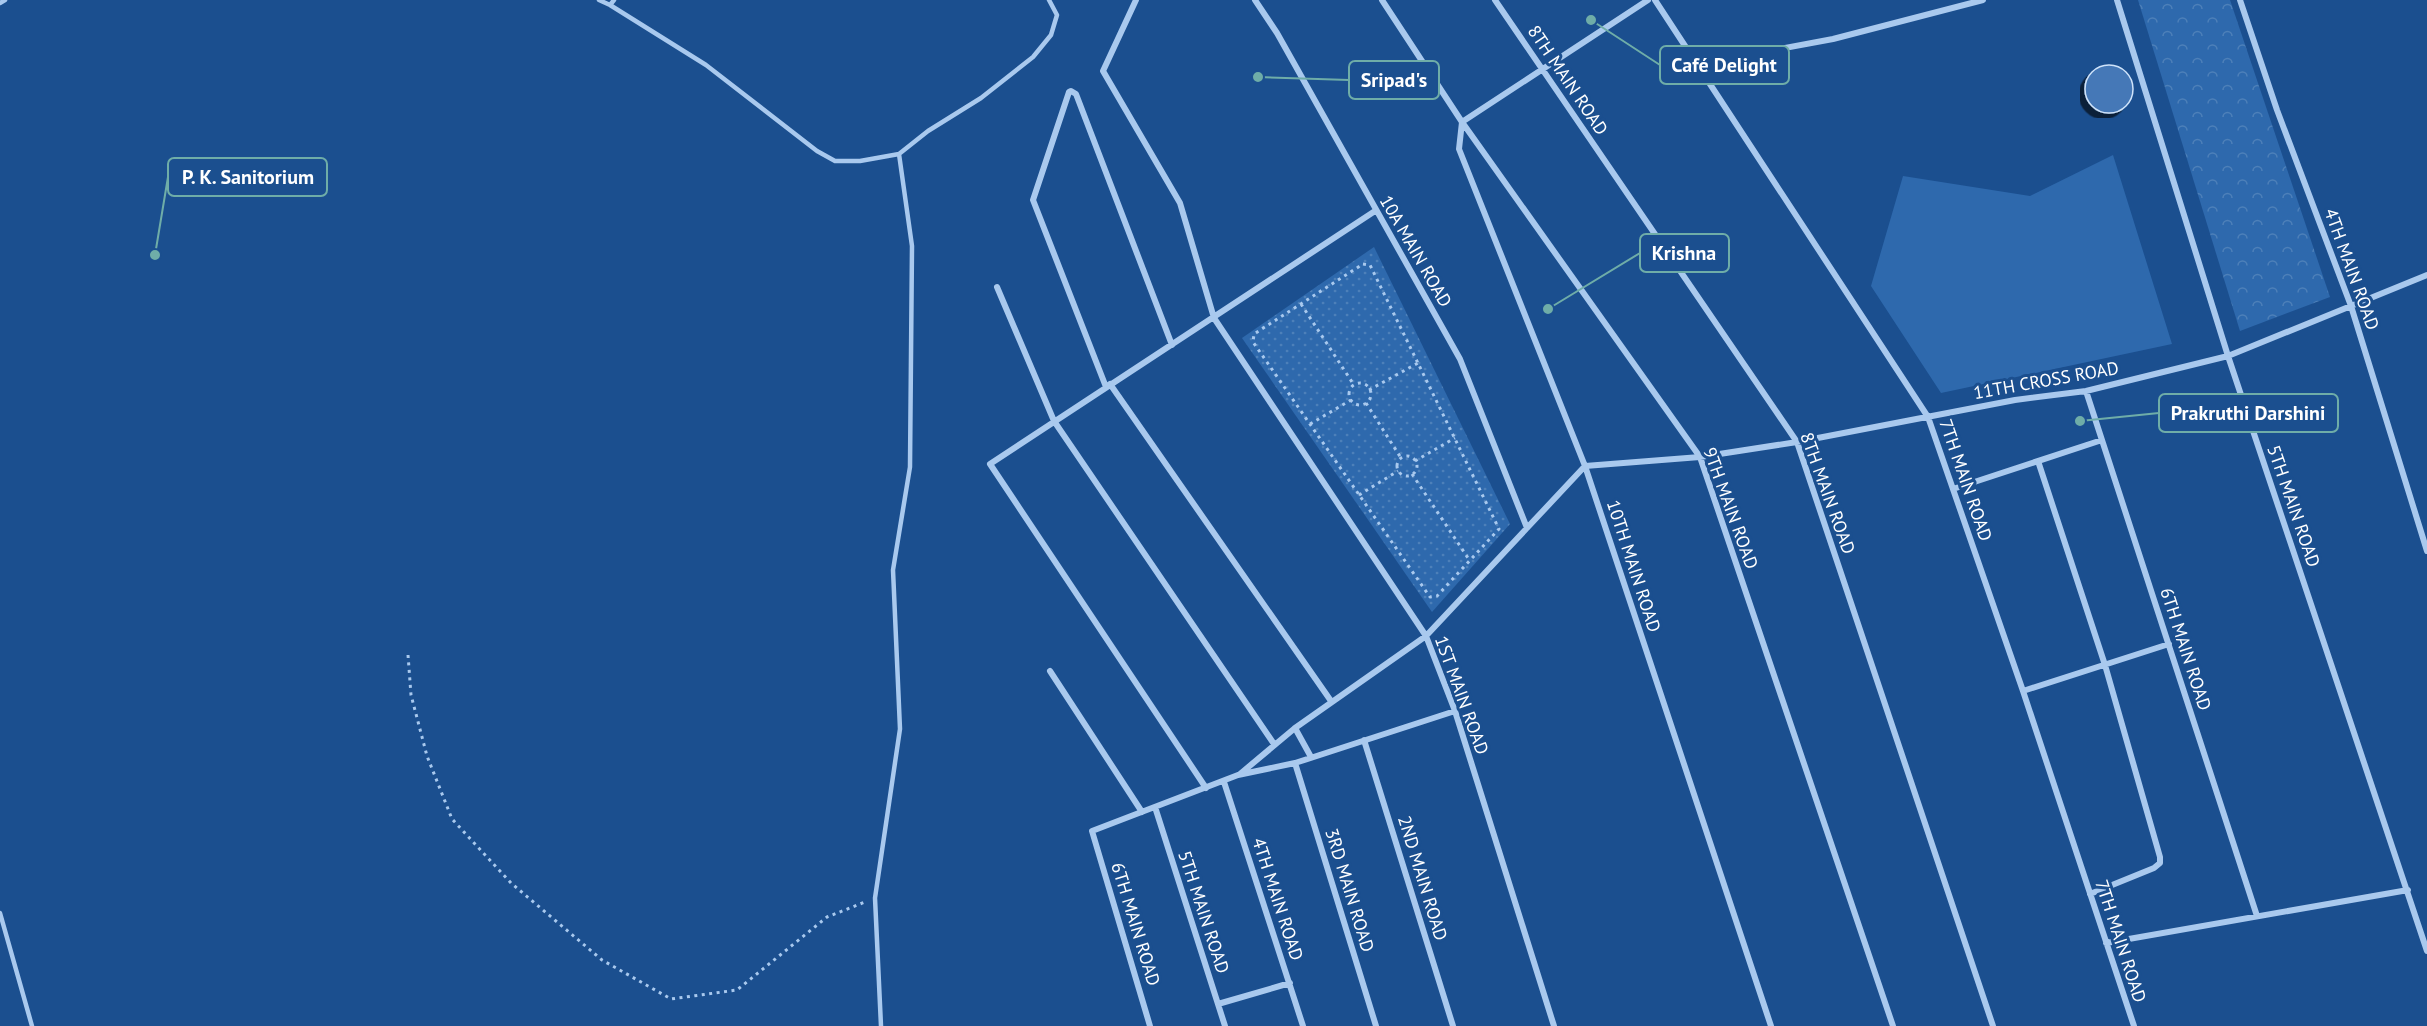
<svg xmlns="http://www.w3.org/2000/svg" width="2427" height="1026" font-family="'PT Sans',sans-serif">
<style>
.grass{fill:url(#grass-dots)}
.park{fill:url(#park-crowns)}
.pitch{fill:#2e69ad}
.building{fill:#4478b7;stroke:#cfe3fa;stroke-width:1.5;filter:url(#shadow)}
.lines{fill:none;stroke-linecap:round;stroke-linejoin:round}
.path{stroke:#a9c9ee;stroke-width:3;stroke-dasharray:3 4.5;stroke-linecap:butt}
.lane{stroke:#a9c9ee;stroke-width:4.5}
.street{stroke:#a9c9ee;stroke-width:6}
.labels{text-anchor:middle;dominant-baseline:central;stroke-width:6;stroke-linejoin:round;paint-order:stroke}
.street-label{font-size:18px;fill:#fff;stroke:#1b4f8f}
.leader{fill:none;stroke:#6fada8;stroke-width:2}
.callout-dot{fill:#6fada8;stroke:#1b4f8f;stroke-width:2}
.callout{fill:#1b4f8f;stroke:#6fada8;stroke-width:2}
.callout-label{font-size:20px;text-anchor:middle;font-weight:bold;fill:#fff}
</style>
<defs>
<pattern id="grass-dots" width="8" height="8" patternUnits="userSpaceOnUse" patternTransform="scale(1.5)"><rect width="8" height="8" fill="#2e69ad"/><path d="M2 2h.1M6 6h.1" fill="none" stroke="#4d80b9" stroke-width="1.8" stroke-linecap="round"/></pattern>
<pattern id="park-crowns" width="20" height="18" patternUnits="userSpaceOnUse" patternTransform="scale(1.5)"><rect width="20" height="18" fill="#2e69ad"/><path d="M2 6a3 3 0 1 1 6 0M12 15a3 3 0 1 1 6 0" fill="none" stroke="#4d80b9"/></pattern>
<filter id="shadow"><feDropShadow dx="-5.5" dy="5.5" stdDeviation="0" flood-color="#0009"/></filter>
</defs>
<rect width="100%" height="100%" fill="#1b4f8f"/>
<path class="grass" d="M1374,247L1510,524L1432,612L1242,338Z"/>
<path class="park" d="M2138,0H2230L2330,297L2240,331Z"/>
<path class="pitch" d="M2113,155L2172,344L1941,393L1871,286L1903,176L2030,196Z"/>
<path class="building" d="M2085 89a24 24 0 1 1 48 0a24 24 0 1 1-48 0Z"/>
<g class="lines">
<path class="path" d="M1363,264L1370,265L1499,529L1437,596L1430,597L1253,342L1254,334Z
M1301,304L1354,385
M1349 394a11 11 0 1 1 22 0a11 11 0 1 1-22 0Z
M1369,390L1418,363
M1366,403L1401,458
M1310,424L1351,400
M1397 466a10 10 0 1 1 20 0a10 10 0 1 1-20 0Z
M1415,461L1455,438
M1412,474L1470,561
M1359,495L1398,471
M408,655L411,695L427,756L452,819L511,883L602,960L671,999L737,990L827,917L865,902"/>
<path class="lane" d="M599,0L610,5
M614,0L610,5L706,65L817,151L835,161H860L899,154
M0,3L5,0
M0,913L32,1026
M881,1026L875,898L900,729L893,570L910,467L912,246L899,154L928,131L981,98L1033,57L1051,35L1057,15L1049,0"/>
<path class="street" d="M1136,0L1103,71L1180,203L1214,318L1426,636L1455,711L1554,1026
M1255,0L1277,33L1460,359L1527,528
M1382,0L1462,122L1700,457L1893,1026
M1495,0L1797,442L1993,1026
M1648,0L1462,122L1459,149L1585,466L1771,1026
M1655,0L1928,417L2023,691L2134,1026
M2117,0L2228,356L2427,951
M2240,0L2277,110L2351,306L2427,551
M1698,64L1833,39L1983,0
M997,287L1054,421L1274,744
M1110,384L1331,701
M1106,387L1033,200L1069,92L1071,91L1076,94L1172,345
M2086,391L2257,916
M2038,461L2105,665L2160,857V863L2154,868L2090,894
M1585,466L1700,457L1797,442L2015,400L2086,391L2228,356L2427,275
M1953,489L2102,440
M1050,671L1142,812
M2023,691L2169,644
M1295,728L1311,757
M1364,740L1453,1026
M1295,763L1376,1026
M1240,774L1295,728L1426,636L1585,466
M1224,782L1303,1026
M1206,788L990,464L1375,211
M1155,807L1225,1026
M2106,943L2408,890
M1218,1004L1290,983
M1150,1026L1092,831L1238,775L1295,763L1455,711"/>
</g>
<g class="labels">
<g class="street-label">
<text transform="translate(1568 80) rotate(56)">8TH MAIN ROAD</text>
<text transform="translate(1416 251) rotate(60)">10A MAIN ROAD</text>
<text transform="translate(2352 269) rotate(70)">4TH MAIN ROAD</text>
<text transform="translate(2046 380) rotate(-10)">11TH CROSS ROAD</text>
<text transform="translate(1966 480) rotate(71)">7TH MAIN ROAD</text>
<text transform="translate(1828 493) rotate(70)">8TH MAIN ROAD</text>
<text transform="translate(2294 506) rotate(71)">5TH MAIN ROAD</text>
<text transform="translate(1731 508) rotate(70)">9TH MAIN ROAD</text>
<text transform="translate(1634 566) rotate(72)">10TH MAIN ROAD</text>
<text transform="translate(2186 649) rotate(72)">6TH MAIN ROAD</text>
<text transform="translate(1462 695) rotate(70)">1ST MAIN ROAD</text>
<text transform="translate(1423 878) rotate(73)">2ND MAIN ROAD</text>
<text transform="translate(1350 890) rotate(73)">3RD MAIN ROAD</text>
<text transform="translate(1278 899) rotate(72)">4TH MAIN ROAD</text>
<text transform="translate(1204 912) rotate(72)">5TH MAIN ROAD</text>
<text transform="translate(1136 924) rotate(73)">6TH MAIN ROAD</text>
<text transform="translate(2121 941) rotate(72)">7TH MAIN ROAD</text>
</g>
</g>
<path class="leader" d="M1591 20L1660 65M1258 77L1349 80M155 255L168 177M1548 309L1640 253M2080 421L2159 413"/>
<g class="callout-dot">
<circle cx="1591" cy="20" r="6"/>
<circle cx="1258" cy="77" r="6"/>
<circle cx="155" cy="255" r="6"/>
<circle cx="1548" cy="309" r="6"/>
<circle cx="2080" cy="421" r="6"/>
</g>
<g class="callout">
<rect x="1660" y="46" width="129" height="38" rx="6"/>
<rect x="1349" y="61" width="90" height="38" rx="6"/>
<rect x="168" y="158" width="159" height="38" rx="6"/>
<rect x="1640" y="234" width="89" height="38" rx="6"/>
<rect x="2159" y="394" width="179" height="38" rx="6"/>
</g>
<g class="callout-label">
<text x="1724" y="72">Café Delight</text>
<text x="1394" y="87">Sripad's</text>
<text x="248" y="184">P. K. Sanitorium</text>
<text x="1684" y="260">Krishna</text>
<text x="2248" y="420">Prakruthi Darshini</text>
</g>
</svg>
